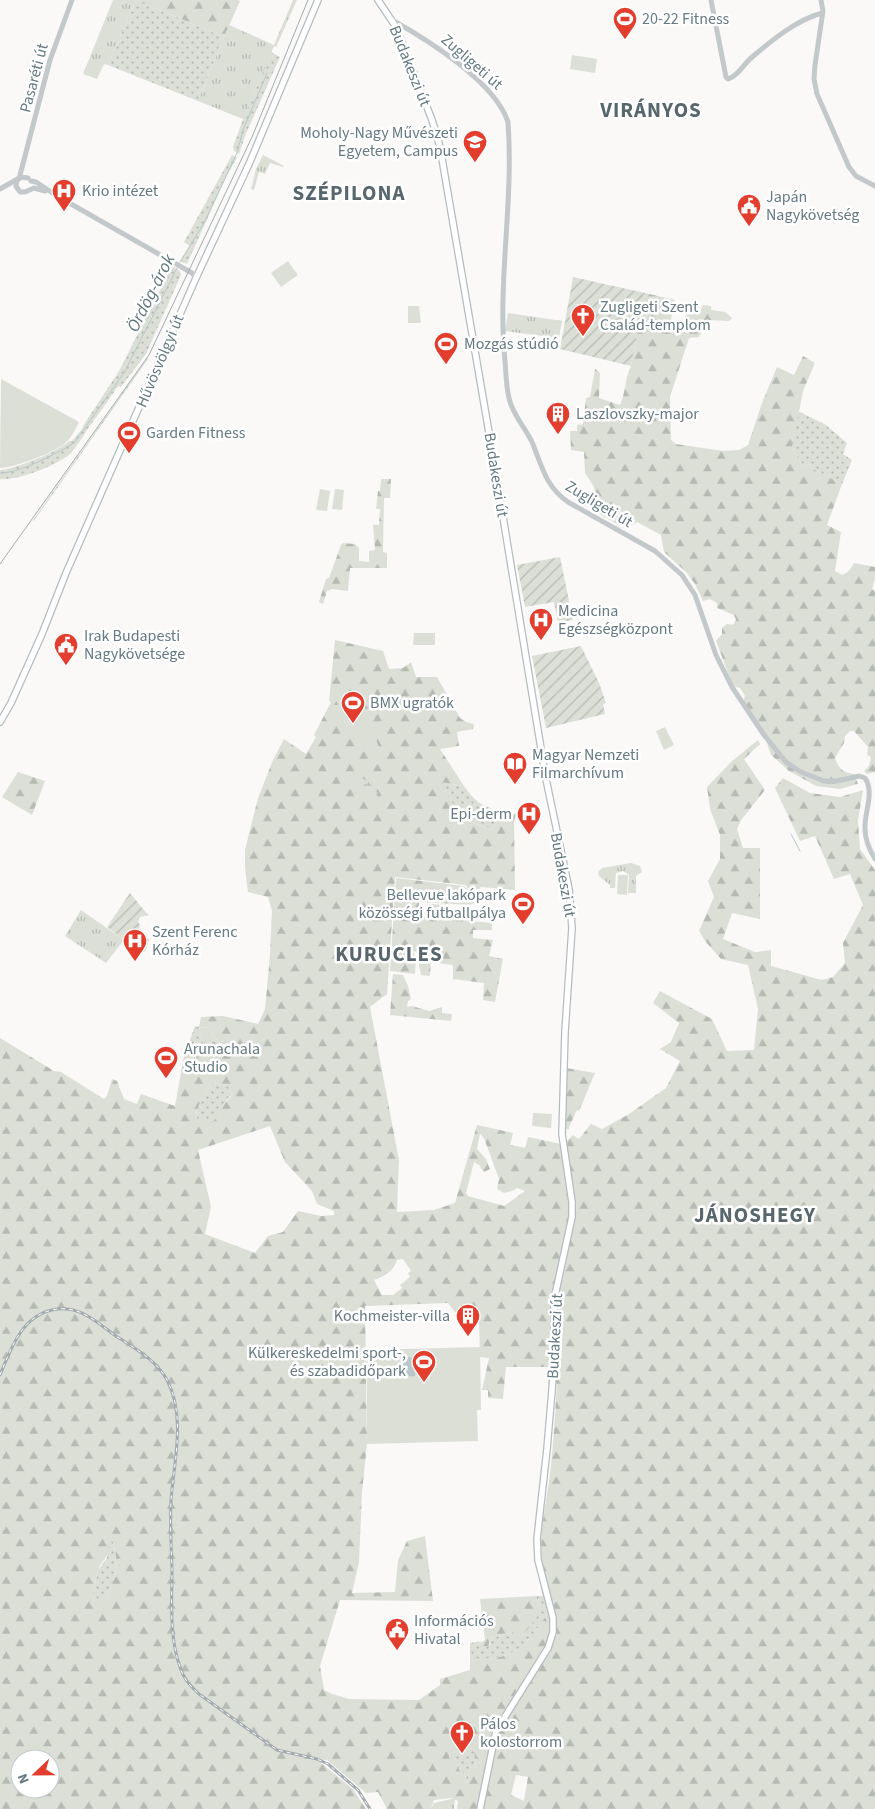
<svg xmlns="http://www.w3.org/2000/svg" width="875" height="1809" font-family="'Source Sans 3',sans-serif">
<style>
.grass{fill:url(#grass-dots)}
.forest{fill:url(#forest-firs);fill-rule:evenodd}
.wetland{fill:url(#wetland-marsh)}
.park{fill:url(#park-tufts)}
.garden{fill:url(#garden-furrows)}
.pitch{fill:#dbdfd6}
.water{fill:#b8c8c9}
.lines{fill:none;stroke-linecap:round;stroke-linejoin:round}
.stream{stroke:#b8c8c9;stroke-width:1}
.secondary-casing{stroke:#b5bcbf;stroke-width:8}
.tertiary{stroke:#c3c8cb;stroke-width:5}
.secondary{stroke:#fff;stroke-width:5.5}
.tram{stroke:#a2abaf;stroke-width:1}
.rail-casing{stroke:#a2abaf;stroke-width:3}
.rail{stroke:#fff;stroke-width:1;stroke-dasharray:4;stroke-linecap:butt}
.labels{text-anchor:middle;dominant-baseline:central;stroke-width:5;stroke-linejoin:round;paint-order:stroke}
.poi-label{font-size:16px;fill:#657a82;stroke:#fff;text-anchor:start}
.street-label{font-size:16px;fill:#657a82;stroke:#fff}
.water-label{font-size:18px;font-style:italic;fill:#60787c;stroke:#fff}
.district-label{font-size:21px;font-weight:bold;letter-spacing:1px;fill:#57676d;stroke:#fff}
</style>
<defs>
<pattern id="grass-dots" width="8" height="8" patternUnits="userSpaceOnUse" patternTransform="scale(1.25)"><rect width="8" height="8" fill="#dbdfd6"/><path d="M2 2h.1M6 6h.1" fill="none" stroke="#b5bab3" stroke-width="1.8" stroke-linecap="round"/></pattern>
<pattern id="forest-firs" width="22" height="20" patternUnits="userSpaceOnUse" patternTransform="scale(1.25)"><rect width="22" height="20" fill="#dbdfd6"/><path d="M5 1l3.5 6h-7zM16 11l3.5 6h-7z" fill="#b5bab3"/></pattern>
<pattern id="wetland-marsh" width="20" height="14" patternUnits="userSpaceOnUse" patternTransform="scale(1.25)"><rect width="20" height="14" fill="#dbdfd6"/><path d="M1 5h8M5 5V1M11 12h8M15 12V8" fill="none" stroke="#b5bab3"/></pattern>
<pattern id="park-tufts" width="24" height="20" patternUnits="userSpaceOnUse" patternTransform="scale(1.25)"><rect width="24" height="20" fill="#dbdfd6"/><path d="M3 7l-1-3M5 7V3M7 7l1-3M15 17l-1-3M17 17v-4M19 17l1-3" fill="none" stroke="#b5bab3"/></pattern>
<pattern id="garden-furrows" width="10" height="10" patternUnits="userSpaceOnUse" patternTransform="scale(1.25)"><rect width="10" height="10" fill="#dbdfd6"/><path d="M-1 1l2-2M0 10L10 0M9 11l2-2" fill="none" stroke="#b5bab3"/></pattern>
</defs>
<rect width="100%" height="100%" fill="#faf9f7"/>
<path class="grass" d="M136,0L224,37L198,101L108,65Z
M271,52L280,57L245,136L239,154L234,151L233,147L243,119Z
M232,155L237,158L226,177L187,264L180,261L190,246L184,242Z
M172,266L180,271L181,275L146,354L121,387L118,386C108,401 97,416 87,430C82,438 77,446 71,453C59,465 17,481 0,479V470C15,469 58,452 69,441H72L83,428V426L119,371Z
M147,358L148,359L34,521L33,520Z
M798,411L826,425L847,443L843,454L852,460L842,484L801,463L792,448Z
M439,782L464,786C477,804 481,805 502,812L493,829C462,822 454,808 439,782Z
M195,1026L199,1027L204,1048L202,1051L205,1064L199,1066L185,1050L188,1045Z
M212,1083L228,1085L232,1095L227,1099L222,1112L212,1123L197,1120L196,1110Z
M112,1538C119,1565 118,1571 107,1596L96,1600L92,1598L98,1570L107,1558V1542Z
M548,1582L553,1606C526,1644 521,1661 470,1659V1643L482,1641L478,1645H490L491,1638L514,1632L522,1637L542,1608L538,1604L536,1596H543L540,1583Z
M457,1744H462L465,1748L474,1749L476,1769L468,1774L470,1783H468L464,1773C457,1770 451,1764 449,1757L450,1754L455,1752Z"/>
<path class="forest" d="M136,0H238L240,1L224,37Z
M645,293L675,300L670,325L682,328L689,305H696V311L700,312L703,305L711,306V310L725,312L732,318L729,321L707,320L699,337L689,338L670,397L671,440L676,444L723,451L739,450L748,445L762,403L777,367L794,375L803,356L815,363L803,391L792,448L801,463L842,484L827,525L841,532L835,571L842,575L849,571L854,563L875,567V579L872,589L875,591V772L867,774L864,771L869,766L871,757L867,755L868,747L854,731H850L845,736L844,743L835,758C838,768 843,773 854,774L858,784L840,789L816,786L789,771L771,755L764,734L743,702L745,696L740,688L733,686L716,641L722,634V628L727,624L733,625L736,620L734,615L717,608V603L710,599L703,601L695,584L686,572L664,552L661,535L637,522L626,529L590,509L595,496L594,487L585,473L584,452L571,450L570,431H577V425L583,424L586,398L590,397L595,369L600,373L599,398L620,405C626,392 625,378 631,366Z
M381,479H391L390,498H384L383,552L387,553V568H350L348,591L332,589L327,591L323,604L319,602L326,579L329,578L341,545L343,543L355,544L359,548V561L369,562V551L375,550L373,525H379L380,509H376L378,491H380Z
M335,640L383,651L389,669L403,668L411,662L416,677H437L460,718L466,722L474,724L473,729L457,732L459,746L440,749L464,786L440,782C454,809 462,822 493,829L502,812L516,814L514,821L515,890L481,887L475,892L478,891L477,901L470,905L419,902V916L492,923V930H473V938L493,940L489,956L503,959L495,1002L483,1000L484,983L453,979V965L431,962L430,976L421,975L419,965L421,953L413,951L416,958L415,974L390,971L396,878L464,886L468,890L466,885L395,877L387,994L370,1007L399,1160L397,1212L434,1210L455,1203L477,1125L513,1133L510,1145L525,1148L528,1137L561,1144L567,1141L573,1135L579,1139L591,1124L602,1129L629,1114L666,1088L680,1061L660,1049L671,1042L679,1023L653,1003L660,991L712,1019L727,1051L754,1050L758,1009L748,965L721,959L705,941L699,931L714,897L708,881L720,859V835L710,809L707,787L732,761L758,740L760,744L744,759L765,790L741,820L737,829L743,848H760V919L732,913L723,939L755,952L771,950V966L822,980L833,977L845,963L843,943L863,905L850,874L834,879L815,836L800,841L775,788L783,778L810,793L840,797L863,790L858,821L860,849L875,870V1809H457L458,1801L452,1798L434,1800L431,1809H387L378,1792L366,1793L327,1760H324L321,1763L353,1789L366,1809H0V1038L54,1071L61,1072L104,1099L107,1096L112,1079L117,1081L124,1099L137,1104L141,1094L175,1106L185,1050L199,1066L205,1064L202,1051L215,1040L210,1028L199,1027L201,1017L223,1016L258,1024L265,1009L270,955L272,911L268,897L248,892L245,868V850L258,798L273,760L284,739L306,754L316,737L314,735L331,702L329,701ZM212,1083L228,1085L232,1095C224,1103 221,1113 212,1123L197,1119L196,1110ZM270,1126L285,1162L312,1191L317,1204L334,1211V1215L321,1216L298,1211L283,1232L268,1236L255,1253L205,1234L211,1207L198,1150ZM480,1134L484,1138L499,1179L497,1189L504,1193L512,1191L517,1188L525,1191L504,1206L468,1196L466,1193L474,1162L479,1165L484,1172L490,1169L486,1159L477,1149ZM403,1259L411,1271L408,1273L410,1277L400,1285L402,1288L393,1295H382L374,1280C385,1276 393,1272 397,1260ZM448,1303L459,1317L479,1322L480,1357L489,1358L482,1390H488V1398L503,1399L506,1367H549L548,1384H557C555,1411 554,1438 551,1465C547,1507 535,1537 545,1579L547,1581L553,1606C526,1644 521,1661 470,1659V1670L440,1679V1685L419,1700L349,1699L332,1694L324,1690L320,1666L340,1600L433,1601L425,1536L407,1541L398,1560L395,1592L352,1593L359,1562L362,1492L367,1444L365,1306ZM112,1538C119,1565 118,1571 107,1596L96,1599L92,1598C95,1589 95,1579 98,1571C102,1557 111,1560 107,1542ZM457,1744H462L465,1748L474,1749L476,1769L468,1772L469,1783H468L464,1773L460,1771L454,1761L451,1762L449,1757L450,1754L457,1750ZM20,1759H50V1789H20ZM516,1775L528,1777L524,1801L511,1795Z
M18,772L45,781L32,815L2,797Z
M393,974L403,975L408,986L411,999L408,1001L407,1007L412,1006L429,1011L442,1007V1013L452,1014L451,1021L390,1015Z
M566,1068L595,1073L579,1111L577,1110L569,1127V1130L565,1128Z
M536,1596L538,1604L543,1608L522,1637L518,1640L513,1632L491,1638L488,1647L478,1645L485,1640L480,1599Z"/>
<path class="wetland" d="M359,777C368,780 372,785 378,793L376,799L366,795L358,784Z"/>
<path class="park" d="M113,0H136L108,65L104,64L97,79L83,74Z
M293,0H297L276,47L274,46L243,119L198,101L229,25L274,45Z
M263,155L284,166L283,167L270,163L265,174L259,172L254,190L251,189L256,169Z
M508,313L562,321L559,338L505,331Z
M631,863L640,866L642,872L636,876V893H628L629,875L623,871L616,873L615,888H610V885L599,876L598,872L602,868Z
M81,910L124,940L106,963L65,936Z
M199,1027L210,1028L215,1040L204,1048Z
M455,1798L454,1809H431L434,1803Z"/>
<path class="garden" d="M573,277L645,293L631,366L560,349Z
M560,557L573,620L558,623L554,602L525,607L517,565Z
M581,646L599,683L606,703L603,704L605,714L546,728L532,656Z
M130,893L148,915L140,917L138,922L140,925L138,936L149,939L145,952L137,950L107,927Z"/>
<path class="pitch" d="M572,55L597,59L595,73L570,69Z
M288,261L298,275L281,287L271,273Z
M408,306H419L421,323H408Z
M1,379L79,422C75,430 71,439 63,445C52,453 14,468 0,468Z
M320,489L330,491L327,511L316,510Z
M335,489L344,490L342,510L332,509Z
M414,633H435V645H413Z
M331,705H347L374,735L379,747L373,751L364,746L328,710Z
M665,727L674,745L664,750L656,731Z
M618,875H628L627,895L617,894Z
M429,904L448,905V914L429,913Z
M533,1113L552,1114L551,1128L532,1126Z
M480,1347L481,1410H477L478,1441L367,1444V1350Z"/>
<path class="water" d="M414,1357L415,1376L403,1377L402,1358Z"/>
<g class="lines">
<path class="stream" d="M180,262L204,223L237,153L243,130L267,73
M0,473C18,474 58,453 74,443L124,373L177,268
M791,834L800,851"/>
<defs>
<path id="secondary" d="M378,0L396,27L432,120L440,147L493,456L546,779L569,889L572,928L565,1032L562,1134L572,1202V1217L554,1300V1366L547,1449L537,1539L538,1560L553,1618V1632L548,1648L496,1731L480,1809
M0,722L11,703L42,634L66,573L196,278L249,164L318,0"/>
</defs>
<use href="#secondary" class="secondary-casing"/>
<path class="tertiary" d="M711,0L726,77L728,79C738,76 743,65 751,58C771,41 796,20 822,13
M821,0L823,11L815,65L814,79L817,94L849,167L856,176L875,186
M392,20C428,40 495,82 508,122C514,202 497,281 505,361C506,373 506,386 509,398C512,414 525,427 532,442C542,466 545,486 568,502L655,551L682,575L695,595L716,655L732,687L764,735L786,762L801,772L824,781H837L859,776L865,778C875,793 864,812 865,829C865,840 869,849 875,859
M19,179L50,60L72,0
M17,180L16,186L20,192H25L34,188L45,191
M31,181L36,182L57,196L192,273L196,278
M0,189L21,177L28,178"/>
<use href="#secondary" class="secondary"/>
<path class="tram" d="M0,564L149,355L252,137L308,0"/>
<defs>
<path id="rail" d="M0,1375C11,1349 21,1317 52,1310C77,1304 94,1320 113,1334C132,1347 156,1359 167,1380C186,1416 174,1462 171,1500C170,1523 171,1546 172,1569C172,1601 169,1636 180,1667C183,1678 190,1686 199,1694L277,1750L317,1759L328,1764L358,1790L370,1809"/>
</defs>
<use href="#rail" class="rail-casing"/>
<use href="#rail" class="rail"/>
</g>
<defs>
<symbol id="stadium-pin" viewBox="-11 -11 22 30"><path d="M0 17L-7.5 6A9.5 9.5 0 1 1 7.5 6Z" fill="#e33d2e" stroke="#fff"/><path d="M0-5a6.5 5 0 1 0 0 10a6.5 5 0 1 0 0-10ZM-3.5-1.8h7v3.6h-7Z" fill="#fff"/></symbol>
<symbol id="university-pin" viewBox="-11 -11 22 30"><path d="M0 17L-7.5 6A9.5 9.5 0 1 1 7.5 6Z" fill="#e33d2e" stroke="#fff"/><path d="M0-5L7-2L0 1L-7-2ZM-4 1L0 2.5L4 1V4Q0 6-4 4Z" fill="#fff"/></symbol>
<symbol id="hospital-pin" viewBox="-11 -11 22 30"><path d="M0 17L-7.5 6A9.5 9.5 0 1 1 7.5 6Z" fill="#e33d2e" stroke="#fff"/><path d="M-5-5h3v3.5h4V-5h3V5h-3V1.5h-4V5h-3Z" fill="#fff"/></symbol>
<symbol id="civic-pin" viewBox="-11 -11 22 30"><path d="M0 17L-7.5 6A9.5 9.5 0 1 1 7.5 6Z" fill="#e33d2e" stroke="#fff"/><path d="M-.6-6.5H3V-4.5H.6V-3L4-1V1h2V6H-6V1h2V-1L-.6-3ZM-1.2 2.5V6h2.4V2.5Z" fill="#fff"/></symbol>
<symbol id="church-pin" viewBox="-11 -11 22 30"><path d="M0 17L-7.5 6A9.5 9.5 0 1 1 7.5 6Z" fill="#e33d2e" stroke="#fff"/><path d="M-1.2-6h2.4v3.5h3.3v2.4h-3.3V6h-2.4V-.1h-3.3v-2.4h3.3Z" fill="#fff"/></symbol>
<symbol id="building-pin" viewBox="-11 -11 22 30"><path d="M0 17L-7.5 6A9.5 9.5 0 1 1 7.5 6Z" fill="#e33d2e" stroke="#fff"/><path d="M-4-6H4V6H1V3H-1V6H-4ZM-2.5-4.3h1.7v1.8h-1.7ZM.8-4.3h1.7v1.8H.8ZM-2.5-1h1.7V.8h-1.7ZM.8-1h1.7V.8H.8Z" fill="#fff"/></symbol>
<symbol id="library-pin" viewBox="-11 -11 22 30"><path d="M0 17L-7.5 6A9.5 9.5 0 1 1 7.5 6Z" fill="#e33d2e" stroke="#fff"/><path d="M-6-4Q-3-5.5-.7-3.5V5Q-3 3-6 4ZM6-4Q3-5.5 .7-3.5V5Q3 3 6 4Z" fill="#fff"/></symbol>
</defs>
<g fill-rule="evenodd">
<use href="#stadium-pin" x="611" y="5" width="28" height="38"/>
<use href="#university-pin" x="461" y="128" width="28" height="38"/>
<use href="#hospital-pin" x="50" y="177" width="28" height="38"/>
<use href="#civic-pin" x="735" y="192" width="28" height="38"/>
<use href="#church-pin" x="569" y="302" width="28" height="38"/>
<use href="#stadium-pin" x="432" y="330" width="28" height="38"/>
<use href="#building-pin" x="544" y="400" width="28" height="38"/>
<use href="#stadium-pin" x="115" y="419" width="28" height="38"/>
<use href="#hospital-pin" x="527" y="606" width="28" height="38"/>
<use href="#civic-pin" x="52" y="631" width="28" height="38"/>
<use href="#stadium-pin" x="339" y="689" width="28" height="38"/>
<use href="#library-pin" x="501" y="750" width="28" height="38"/>
<use href="#hospital-pin" x="515" y="800" width="28" height="38"/>
<use href="#stadium-pin" x="509" y="890" width="28" height="38"/>
<use href="#hospital-pin" x="121" y="927" width="28" height="38"/>
<use href="#stadium-pin" x="152" y="1044" width="28" height="38"/>
<use href="#building-pin" x="454" y="1302" width="28" height="38"/>
<use href="#stadium-pin" x="410" y="1348" width="28" height="38"/>
<use href="#civic-pin" x="383" y="1616" width="28" height="38"/>
<use href="#church-pin" x="448" y="1719" width="28" height="38"/>
</g>
<g class="labels">
<g class="poi-label">
<text x="642" y="19">20-22 Fitness</text>
<text x="458" y="133" text-anchor="end">Moholy-Nagy Művészeti<tspan x="458" dy="18">Egyetem, Campus</tspan></text>
<text x="82" y="191">Krio intézet</text>
<text x="766" y="197">Japán<tspan x="766" dy="18">Nagykövetség</tspan></text>
<text x="600" y="307">Zugligeti Szent<tspan x="600" dy="18">Család-templom</tspan></text>
<text x="464" y="344">Mozgás stúdió</text>
<text x="576" y="414">Laszlovszky-major</text>
<text x="146" y="433">Garden Fitness</text>
<text x="558" y="611">Medicina<tspan x="558" dy="18">Egészségközpont</tspan></text>
<text x="84" y="636">Irak Budapesti<tspan x="84" dy="18">Nagykövetsége</tspan></text>
<text x="370" y="703">BMX ugratók</text>
<text x="532" y="755">Magyar Nemzeti<tspan x="532" dy="18">Filmarchívum</tspan></text>
<text x="512" y="814" text-anchor="end">Epi-derm</text>
<text x="506" y="895" text-anchor="end">Bellevue lakópark<tspan x="506" dy="18">közösségi futballpálya</tspan></text>
<text x="152" y="932">Szent Ferenc<tspan x="152" dy="18">Kórház</tspan></text>
<text x="184" y="1049">Arunachala<tspan x="184" dy="18">Studio</tspan></text>
<text x="450" y="1316" text-anchor="end">Kochmeister-villa</text>
<text x="406" y="1353" text-anchor="end">Külkereskedelmi sport-,<tspan x="406" dy="18">és szabadidőpark</tspan></text>
<text x="414" y="1621">Információs<tspan x="414" dy="18">Hivatal</tspan></text>
<text x="480" y="1724">Pálos<tspan x="480" dy="18">kolostorrom</tspan></text>
</g>
<g class="street-label">
<text transform="translate(472 62) rotate(41)">Zugligeti út</text>
<text transform="translate(410 66) rotate(68)">Budakeszi út</text>
<text transform="translate(34 78) rotate(-75)">Pasaréti út</text>
<text transform="translate(160 361) rotate(-67)">Hűvösvölgyi út</text>
<text transform="translate(496 475) rotate(81)">Budakeszi út</text>
<text transform="translate(599 504) rotate(31)">Zugligeti út</text>
<text transform="translate(563 875) rotate(80)">Budakeszi út</text>
<text transform="translate(555 1336) rotate(-87)">Budakeszi út</text>
</g>
<g class="water-label">
<text transform="translate(151 293) rotate(-63)">Ördög-árok</text>
</g>
<g class="district-label">
<text x="651" y="110">VIRÁNYOS</text>
<text x="349" y="193">SZÉPILONA</text>
<text x="389" y="954">KURUCLES</text>
<text x="755" y="1215">JÁNOSHEGY</text>
</g>
</g>
<g transform="translate(35 1774) rotate(248)"><circle r="24" fill="#ffffff" stroke="#c1cacd"/>
<path d="M0-4L9 19L0 12L-9 19Z" fill="#e33d2e"/>
<text y="-8" font-size="14" font-weight="bold" text-anchor="middle" fill="#657a82">N</text>
</g>
</svg>
